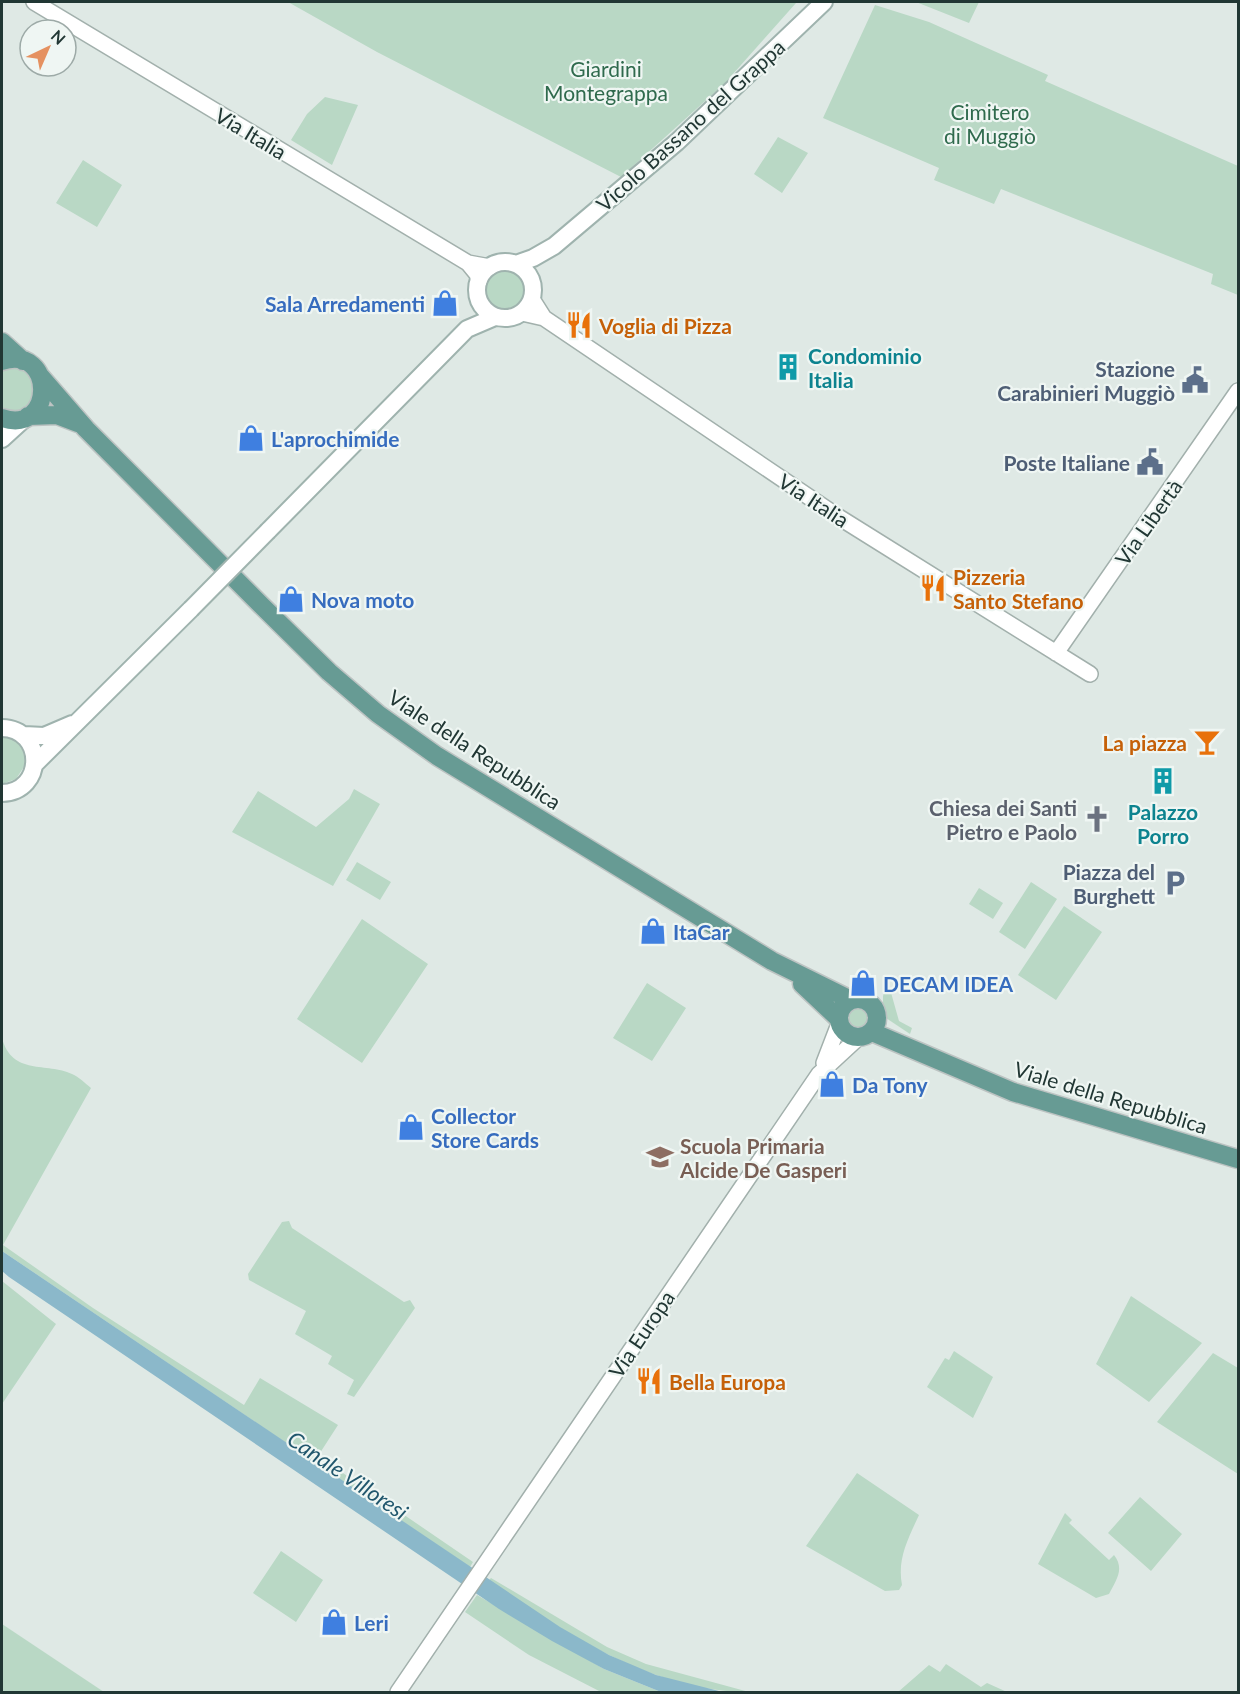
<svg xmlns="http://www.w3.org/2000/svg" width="1240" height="1694" font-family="Lato,sans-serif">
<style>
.green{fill:#b9d8c5}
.water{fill:#8bb8ca}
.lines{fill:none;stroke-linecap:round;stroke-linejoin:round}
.tertiary-casing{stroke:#a2b0ac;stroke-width:18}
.secondary-casing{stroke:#9fb3ae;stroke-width:20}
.primary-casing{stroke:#bcc3c2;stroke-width:21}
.tertiary{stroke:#fff;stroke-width:15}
.secondary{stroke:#fff;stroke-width:16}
.primary{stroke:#679b94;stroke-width:18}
.secondary-bridge-casing{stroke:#9fb3ae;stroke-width:20;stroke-linecap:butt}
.secondary-bridge{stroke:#fff;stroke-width:16}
.labels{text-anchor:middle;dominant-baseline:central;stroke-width:4.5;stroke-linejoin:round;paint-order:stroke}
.park-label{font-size:21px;fill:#2f6a4d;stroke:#eff6f3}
.street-label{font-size:21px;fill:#213734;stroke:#eff6f3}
.shop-label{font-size:21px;font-weight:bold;fill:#366cbe;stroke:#eff6f3;text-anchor:start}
.food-label{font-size:21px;font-weight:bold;fill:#c56008;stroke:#eff6f3;text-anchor:start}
.culture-label{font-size:21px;font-weight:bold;fill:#0d838f;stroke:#eff6f3;text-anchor:start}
.service-label{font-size:21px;font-weight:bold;fill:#4e5e75;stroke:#eff6f3;text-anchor:end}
.worship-label{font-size:21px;font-weight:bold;fill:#5b616d;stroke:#eff6f3;text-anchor:end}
.education-label{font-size:21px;font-weight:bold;fill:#785e54;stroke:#eff6f3;text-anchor:start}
.water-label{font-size:22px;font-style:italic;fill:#21576d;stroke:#eff6f3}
</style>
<rect width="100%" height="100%" fill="#dfe9e5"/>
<path class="green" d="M288,2H793L796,3L725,83L621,177L377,52Z
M916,2H979L969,23Z
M875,5L929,22L1048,75L1045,81L1238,166V295L1211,284L1213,274L1001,189L994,204L934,180L939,168L823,118Z
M325,97L358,105L332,165L291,140L307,114Z
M778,137L808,153L782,193L754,174Z
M83,160L122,185L97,227L56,203Z
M485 290a21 21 0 1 1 42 0a21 21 0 1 1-42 0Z
M13,366L28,371L36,384L30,406L16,413L2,411V369Z
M2,737C19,739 25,749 25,765L16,779L2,784Z
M354,789L380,804L333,886L232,832L258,791L316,827L349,799Z
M357,862L391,882L380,900L346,880Z
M1031,882L1057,899L1025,949L999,932Z
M979,888L1003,903L993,919L969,904Z
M1064,906L1102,932L1056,1000L1018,975Z
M362,919L428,964L362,1063L297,1019Z
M888,982L899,1021L912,1028L910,1034L883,1016V996Z
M647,983L686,1008L652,1061L613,1038Z
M846 1018a12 12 0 1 1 24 0a12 12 0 1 1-24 0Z
M2,1038C12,1076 47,1062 72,1074C79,1077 85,1083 91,1088L3,1245L93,1308L244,1405L260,1378L338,1425L318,1456L473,1562L470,1567L2,1251Z
M289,1221L292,1228L404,1302L410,1300L415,1308L354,1397L347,1394L354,1380L328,1364L332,1356L295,1334L306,1311L249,1280L248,1274L282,1222Z
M2,1281L56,1324L2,1404Z
M1131,1296L1202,1343L1149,1402L1096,1364Z
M954,1351L993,1377L973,1418L927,1387L945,1358L949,1360Z
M1213,1353L1238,1368V1474L1157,1422Z
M857,1473L919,1515C908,1539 897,1559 902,1585L899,1590L885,1591L806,1546Z
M1140,1497L1182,1534L1151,1571L1108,1533Z
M1065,1513L1072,1520L1069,1523L1109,1560L1114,1555C1125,1569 1116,1580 1109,1594L1096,1598L1038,1564Z
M281,1551L323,1580L296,1622L253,1593Z
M491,1578L607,1647L646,1664L749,1692C653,1692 565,1633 488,1581Z
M477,1595L604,1669L661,1692H601L529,1655L465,1612Z
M2,1624L104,1692H2Z
M946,1664L981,1687L987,1683L1007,1692H898L929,1665L940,1672Z"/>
<path class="water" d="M2,1251L560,1627L609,1655L656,1675L723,1692H661L604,1669L552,1641L499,1609L9,1277L2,1271Z"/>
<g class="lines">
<defs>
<path id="tertiary" d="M34,2L468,263L490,267
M468,263L477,274L479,281
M532,299L544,318
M522,313L544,318L837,516L1090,674
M1056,653L1238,391
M824,1063L839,1024
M398,1692L819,1074L858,1038"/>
<path id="secondary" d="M477 290a28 28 0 1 1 56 0a28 28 0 1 1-56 0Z
M516,264L533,258L554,246L677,142L824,2
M2,439L25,418
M268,531L467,329L495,317
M2,728C45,729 45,792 2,793
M24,735L44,736L72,724
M35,764L191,609"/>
<path id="primary" d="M2,342L23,361
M2,361C56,344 55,436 2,418
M40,376L86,429L261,605L329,672L378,714L437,756L772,961L851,1000
M28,416L57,415L78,423
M802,984L838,1018
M839 1018a19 19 0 1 1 38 0a19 19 0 1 1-38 0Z
M872,1032L1013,1092L1238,1159"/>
</defs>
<use href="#tertiary" class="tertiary-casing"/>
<use href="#secondary" class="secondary-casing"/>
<use href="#primary" class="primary-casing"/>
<use href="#tertiary" class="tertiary"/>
<use href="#secondary" class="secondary"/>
<use href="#primary" class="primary"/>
<defs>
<path id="secondary-bridge" d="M191,609L268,531"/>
</defs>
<use href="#secondary-bridge" class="secondary-bridge-casing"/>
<use href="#secondary-bridge" class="secondary-bridge"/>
</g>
<defs>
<symbol id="shop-bare" viewBox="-9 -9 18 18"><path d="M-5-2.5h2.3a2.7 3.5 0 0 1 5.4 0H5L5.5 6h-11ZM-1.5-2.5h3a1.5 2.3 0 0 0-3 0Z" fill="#3f7fe0" stroke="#eff6f3" stroke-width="2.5" paint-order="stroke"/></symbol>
<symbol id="restaurant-bare" viewBox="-9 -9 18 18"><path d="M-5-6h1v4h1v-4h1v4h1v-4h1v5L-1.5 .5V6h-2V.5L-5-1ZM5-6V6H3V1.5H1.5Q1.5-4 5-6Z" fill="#e8710a" stroke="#eff6f3" stroke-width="2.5" paint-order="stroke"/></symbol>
<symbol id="building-bare" viewBox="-9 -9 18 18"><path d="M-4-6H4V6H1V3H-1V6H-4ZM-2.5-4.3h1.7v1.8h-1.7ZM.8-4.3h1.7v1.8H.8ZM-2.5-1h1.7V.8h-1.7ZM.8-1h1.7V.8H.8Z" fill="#0f9aa8" stroke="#eff6f3" stroke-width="2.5" paint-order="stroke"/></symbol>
<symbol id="civic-bare" viewBox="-9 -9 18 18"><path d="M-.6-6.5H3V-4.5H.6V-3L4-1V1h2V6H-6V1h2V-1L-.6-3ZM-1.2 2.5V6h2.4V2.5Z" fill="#5c6f8a" stroke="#eff6f3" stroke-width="2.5" paint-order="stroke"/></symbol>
<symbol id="bar-bare" viewBox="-9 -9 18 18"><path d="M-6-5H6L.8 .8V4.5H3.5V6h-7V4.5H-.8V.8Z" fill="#e8710a" stroke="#eff6f3" stroke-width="2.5" paint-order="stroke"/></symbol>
<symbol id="church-bare" viewBox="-9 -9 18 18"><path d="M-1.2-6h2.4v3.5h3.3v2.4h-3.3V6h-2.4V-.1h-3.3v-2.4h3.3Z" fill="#6b7280" stroke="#eff6f3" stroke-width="2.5" paint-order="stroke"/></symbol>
<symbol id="parking-bare" viewBox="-9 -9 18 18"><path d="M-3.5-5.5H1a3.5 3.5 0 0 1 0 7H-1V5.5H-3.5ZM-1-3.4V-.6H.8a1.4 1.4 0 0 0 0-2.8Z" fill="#5c6f8a" stroke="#eff6f3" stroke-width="2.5" paint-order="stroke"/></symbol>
<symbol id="school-bare" viewBox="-9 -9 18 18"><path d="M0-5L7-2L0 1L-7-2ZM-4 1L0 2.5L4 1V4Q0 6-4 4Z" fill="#8d6e63" stroke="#eff6f3" stroke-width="2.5" paint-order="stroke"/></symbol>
</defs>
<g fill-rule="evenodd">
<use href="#shop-bare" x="426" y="284" width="38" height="38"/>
<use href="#restaurant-bare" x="560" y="306" width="38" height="38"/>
<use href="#building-bare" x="769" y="348" width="38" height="38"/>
<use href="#civic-bare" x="1176" y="361" width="38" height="38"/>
<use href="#shop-bare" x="232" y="419" width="38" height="38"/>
<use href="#civic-bare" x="1131" y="443" width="38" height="38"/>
<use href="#restaurant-bare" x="914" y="569" width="38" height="38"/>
<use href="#shop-bare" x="272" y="580" width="38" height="38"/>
<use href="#bar-bare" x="1188" y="723" width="38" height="38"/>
<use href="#building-bare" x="1144" y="762" width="38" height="38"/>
<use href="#church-bare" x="1078" y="800" width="38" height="38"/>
<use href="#parking-bare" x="1156" y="864" width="38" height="38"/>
<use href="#shop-bare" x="634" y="912" width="38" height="38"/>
<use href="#shop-bare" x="844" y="964" width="38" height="38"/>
<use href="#shop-bare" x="813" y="1065" width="38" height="38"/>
<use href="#shop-bare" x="392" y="1108" width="38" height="38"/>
<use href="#school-bare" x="641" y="1138" width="38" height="38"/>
<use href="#restaurant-bare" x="630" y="1362" width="38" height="38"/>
<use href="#shop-bare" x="315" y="1603" width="38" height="38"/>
</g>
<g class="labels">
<g class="park-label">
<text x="606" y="68">Giardini<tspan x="606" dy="24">Montegrappa</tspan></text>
<text x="990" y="111">Cimitero<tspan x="990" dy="24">di Muggiò</tspan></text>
</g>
<g class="street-label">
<text transform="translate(690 125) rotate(-42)">Vicolo Bassano del Grappa</text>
<text transform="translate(251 133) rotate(31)">Via Italia</text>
<text transform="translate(814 500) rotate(33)">Via Italia</text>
<text transform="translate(1148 522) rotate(-55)">Via Libertà</text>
<text transform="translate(475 749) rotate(33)">Viale della Repubblica</text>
<text transform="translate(1111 1097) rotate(17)">Viale della Repubblica</text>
<text transform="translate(641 1334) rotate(-56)">Via Europa</text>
</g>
<g class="shop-label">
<text x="425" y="303" text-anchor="end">Sala Arredamenti</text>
<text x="271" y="438">L'aprochimide</text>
<text x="311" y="599">Nova moto</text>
<text x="673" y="931">ItaCar</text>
<text x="883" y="983">DECAM IDEA</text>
<text x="852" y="1084">Da Tony</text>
<text x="431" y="1115">Collector<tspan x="431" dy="24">Store Cards</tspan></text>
<text x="354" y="1622">Leri</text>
</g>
<g class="food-label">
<text x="599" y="325">Voglia di Pizza</text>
<text x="953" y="576">Pizzeria<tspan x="953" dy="24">Santo Stefano</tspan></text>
<text x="1187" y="742" text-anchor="end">La piazza</text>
<text x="669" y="1381">Bella Europa</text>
</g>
<g class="culture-label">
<text x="808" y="355">Condominio<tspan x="808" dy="24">Italia</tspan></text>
<text x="1163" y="811" text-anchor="middle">Palazzo<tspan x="1163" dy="24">Porro</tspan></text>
</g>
<g class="service-label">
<text x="1175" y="368">Stazione<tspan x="1175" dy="24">Carabinieri Muggiò</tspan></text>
<text x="1130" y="462">Poste Italiane</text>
<text x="1155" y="871">Piazza del<tspan x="1155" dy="24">Burghett</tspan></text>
</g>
<g class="worship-label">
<text x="1077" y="807">Chiesa dei Santi<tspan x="1077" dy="24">Pietro e Paolo</tspan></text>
</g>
<g class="education-label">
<text x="680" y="1145">Scuola Primaria<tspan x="680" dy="24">Alcide De Gasperi</tspan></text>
</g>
<g class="water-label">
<text transform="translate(348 1475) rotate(34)">Canale Villoresi</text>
</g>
</g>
<rect width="1240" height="1694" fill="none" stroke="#213734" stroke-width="6"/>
<g transform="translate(48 48) rotate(44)"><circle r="28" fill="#eff6f3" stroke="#9daaa7" stroke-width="1.5"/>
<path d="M0-4.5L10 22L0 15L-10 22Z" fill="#e59160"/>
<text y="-9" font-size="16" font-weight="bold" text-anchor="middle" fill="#213734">N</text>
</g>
</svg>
